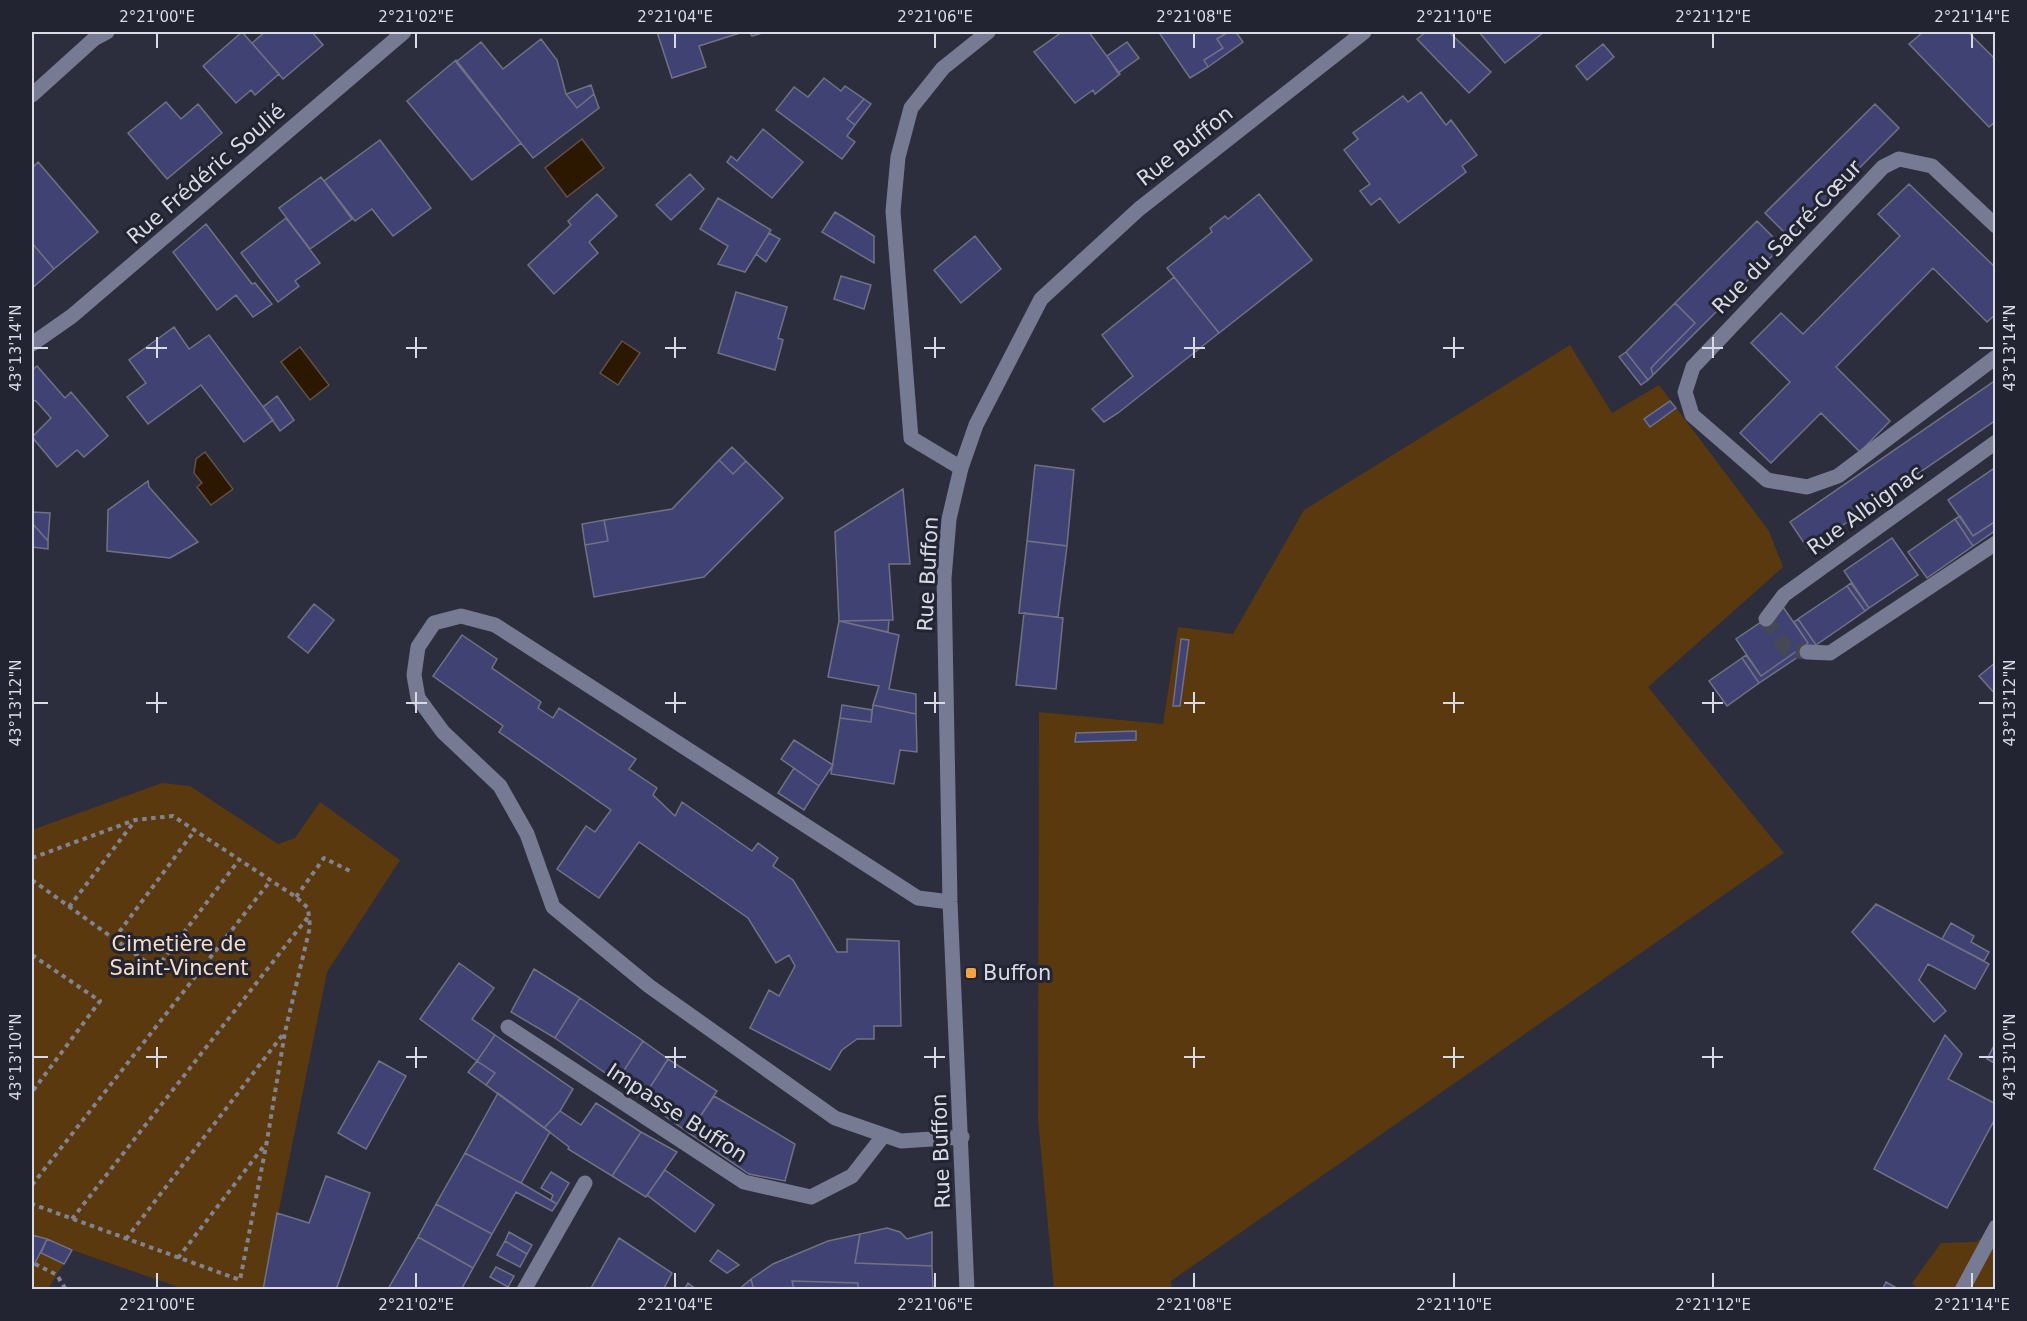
<svg xmlns="http://www.w3.org/2000/svg" width="2027" height="1321" font-family="'DejaVu Sans',sans-serif">
<style>
.green{fill:#5a390e}
.water{fill:#2c1800;stroke:#605244;stroke-width:1.5}
.building{fill:#404274;stroke:#707283;stroke-width:1.5}
.lines{fill:none;stroke-linecap:round;stroke-linejoin:round}
.minor-tunnel{stroke:#464856;stroke-width:15;stroke-dasharray:15 8;stroke-linecap:butt}
.path{stroke:#81838f;stroke-width:4;stroke-dasharray:4.5 4.5;stroke-linecap:butt}
.minor{stroke:#777a93;stroke-width:15}
.ticks{fill:none;stroke:#d9dae4;stroke-width:2}
.poi-dot{fill:#f3a442;stroke:#232432;stroke-width:2}
.labels{text-anchor:middle;dominant-baseline:central;stroke-width:6;stroke-linejoin:round;paint-order:stroke}
.street-label{font-size:21px;fill:#d9dae4;stroke:#232432}
.park-label{font-size:21px;fill:#f7dec3;stroke:#232432}
.poi-label{font-size:21px;fill:#d9dae4;stroke:#232432;text-anchor:start}
.neatline{fill:none;stroke:#d9dae4;stroke-width:2}
.ticks-label{font-size:15px;text-anchor:middle;fill:#d9dae4}
</style>
<rect width="100%" height="100%" fill="#2c2e3d"/>
<path class="green" d="M1570,345L1612,413L1659,385L1769,531L1783,567L1648,687L1784,853L1171,1281L1172,1289H1054L1038,1120L1039,712L1163,724L1178,627L1233,634L1304,510Z
M162,783L190,786L278,844L295,838L320,802L400,860L327,972L263,1289H184L72,1250L48,1289H32V830Z
M1995,1228V1289H1918L1912,1283L1941,1243L1976,1242Z"/>
<path class="water" d="M582,139L604,168L567,197L545,168Z
M622,341L640,353L618,385L600,373Z
M300,347L329,385L310,400L281,362Z
M205,452L233,489L211,505L197,487L202,483L194,473L196,459Z"/>
<path class="building" d="M242,32L279,74L255,95L251,90L236,103L203,66Z
M265,32H312L323,45L283,79L252,43Z
M657,32H743L699,46L706,67L672,78Z
M750,32H766L752,36Z
M1062,32H1089L1120,74L1095,94L1093,90L1075,103L1034,52Z
M1163,32H1228L1217,39L1223,48L1204,60L1208,67L1190,78L1160,34Z
M1228,32H1236L1243,42L1208,67L1204,60L1223,48L1217,39Z
M1426,32H1449L1491,72L1469,93L1417,39Z
M1479,32H1544L1505,63Z
M1923,32H1968L1996,60V121L1989,127L1909,44Z
M541,39L557,60L566,94L577,108L594,94L599,108L533,158L456,62L481,42L503,69Z
M1127,42L1139,58L1118,73L1107,56Z
M1603,44L1614,57L1587,80L1576,66Z
M456,60L521,143L472,180L407,101Z
M824,78L841,91L845,86L864,99L847,119L855,125L847,136L855,142L842,159L776,110L794,87L808,97Z
M591,85L594,94L577,108L566,94Z
M1421,92L1446,125L1451,120L1477,155L1462,166L1466,172L1399,223L1380,198L1371,205L1360,191L1370,184L1344,150L1358,139L1353,133L1403,96L1408,102Z
M864,99L871,104L855,125L847,119Z
M166,102L181,119L198,104L222,133L167,179L128,133Z
M1875,104L1899,128L1790,238L1765,213Z
M763,129L803,162L772,198L727,162L731,156L737,161Z
M380,140L431,208L393,236L372,209L355,221L324,181Z
M38,162L98,232L54,269L32,243V168Z
M690,174L704,189L671,220L656,205Z
M321,177L352,219L310,249L279,208Z
M1909,184L1996,268V314L1987,322L1933,268L1836,367L1890,421L1860,452L1821,413L1771,463L1740,433L1790,382L1751,343L1781,313L1803,334L1900,236L1878,214Z
M597,194L617,216L589,242L598,253L554,294L528,265L571,225L568,221Z
M1259,194L1312,260L1219,333L1167,268L1212,232L1210,228L1225,216L1228,219Z
M718,198L771,230L745,272L718,264L728,246L700,229Z
M835,212L874,236V263L822,232Z
M286,218L320,263L295,281L299,286L278,302L241,253Z
M1757,221L1782,246L1653,375L1651,368L1695,323L1675,303Z
M206,224L252,284L255,283L272,304L253,317L236,295L217,310L173,252Z
M769,233L780,239L766,262L756,254Z
M975,236L1001,269L961,303L934,270Z
M32,243L54,269L32,288Z
M841,276L871,285L864,309L834,299Z
M1174,277L1219,333L1118,413L1104,422L1092,409L1133,376L1102,335Z
M736,292L787,307L778,338L783,340L775,370L718,353Z
M1675,303L1695,323L1651,368L1653,375L1648,380L1626,352Z
M174,327L189,349L209,335L273,420L244,442L201,385L148,424L127,397L146,383L129,360Z
M1626,352L1648,380L1641,385L1619,357Z
M37,366L65,398L71,392L108,436L84,457L77,450L57,467L32,437L51,418L36,401L32,400V370Z
M1996,380V420L1808,549L1790,522Z
M277,396L294,420L280,431L263,407Z
M1670,401L1676,408L1650,427L1644,419Z
M732,447L746,461L733,474L719,460Z
M719,460L733,474L746,461L783,498L704,577L594,597L585,545L608,541L604,520L672,509Z
M1035,465L1074,470L1067,546L1027,541Z
M1996,467V521L1973,536L1948,500Z
M148,481L149,487L198,542L170,558L107,551L108,510Z
M903,489L910,564H889L893,620L839,621L835,532Z
M32,512L50,513L48,541L32,523Z
M1960,516L1973,536L1996,521V530L1973,546L1955,519Z
M1955,519L1973,546L1927,578L1908,552Z
M604,520L608,541L585,545L582,524Z
M32,523L48,541V549L32,547Z
M1892,538L1918,575L1869,608L1844,571Z
M1027,541L1067,546L1058,617L1019,613Z
M1851,583L1869,608L1865,611L1847,586Z
M1847,586L1865,611L1816,645L1798,619Z
M314,604L334,620L308,653L288,637Z
M1783,607L1808,643L1761,676L1736,639Z
M1024,613L1063,618L1056,689L1016,685Z
M1798,619L1816,645L1759,683L1742,658L1746,655L1761,676L1808,643L1794,622Z
M889,620L888,632L839,621Z
M839,621L899,635L889,689L916,694V714L873,705L879,686L828,677Z
M462,635L497,659L492,668L541,702L538,708L553,718L559,708L636,759L629,769L657,788L653,795L675,816L682,802L752,851L758,843L778,858L773,866L793,880L837,952H847V939L899,941L901,1026H874V1039H857L842,1050L830,1070L750,1028L769,990L779,996L795,966L789,955L776,963L748,918L639,842L599,898L557,869L586,826L595,832L611,810L499,732L503,726L433,676Z
M1181,639L1189,640L1180,706H1173Z
M1742,658L1759,683L1727,706L1709,681Z
M1996,662V695L1979,676Z
M842,705L872,710L871,722L840,718Z
M873,705L916,714L917,752L900,750L894,784L831,774L840,718L871,722Z
M1136,731V740L1075,742L1076,733Z
M794,740L833,765L819,786L781,759Z
M794,768L819,786L804,810L778,793Z
M1876,904L1989,964L1975,989L1928,964L1919,980L1946,1011L1934,1022L1852,932Z
M1951,923L1974,936L1971,942L1989,952L1984,961L1942,939Z
M459,963L494,988L472,1019L495,1035L477,1061L420,1019Z
M534,969L580,998L555,1038L511,1012Z
M580,998L643,1041L617,1081L555,1038Z
M495,1035L573,1089L560,1111L544,1128L486,1085L495,1073L477,1061Z
M1945,1035L1962,1054L1948,1079L1996,1104V1117L1947,1208L1874,1169Z
M643,1041L668,1059L642,1100L617,1081Z
M1996,1042V1064L1987,1059Z
M668,1059L717,1091L689,1133L642,1100Z
M379,1061L406,1076L366,1149L338,1133Z
M477,1061L495,1073L486,1085L468,1072Z
M498,1093L550,1132L521,1183L465,1153Z
M714,1096L795,1144L785,1181L749,1174L689,1133Z
M596,1103L641,1132L612,1176L568,1149L569,1147L544,1128L560,1111L581,1125Z
M641,1132L677,1152L646,1197L612,1176Z
M465,1153L521,1183L557,1204L552,1211L516,1192L492,1234L436,1204Z
M665,1170L714,1205L695,1232L647,1195Z
M551,1172L569,1183L557,1204L551,1200L553,1195L541,1188Z
M326,1176L370,1193L336,1290H263L277,1213L309,1223Z
M436,1204L492,1234L473,1268L418,1237Z
M887,1228L900,1232L907,1239L932,1232V1266L855,1263L860,1234Z
M509,1232L532,1245L527,1254L505,1241Z
M860,1234L855,1263L932,1266L933,1290H858V1283L792,1281L794,1290H754L751,1279L773,1264L828,1241Z
M32,1235L47,1239L32,1269Z
M418,1237L473,1268L461,1290L388,1289Z
M619,1238L672,1273L663,1290H590Z
M47,1239L72,1250L64,1264L41,1253Z
M505,1241L527,1254L520,1267L497,1255Z
M718,1250L739,1265L727,1273L710,1261Z
M496,1267L514,1276L508,1287L490,1277Z
M751,1279L754,1290H738Z
M792,1281L858,1283V1290H794Z
M1886,1282L1900,1290H1882Z
M688,1283L697,1290H684Z"/>
<g class="lines">
<path class="minor-tunnel" d="M1766,619L1787,650L1807,652"/>
<path class="path" d="M32,858L135,820L173,816L296,897L308,908L310,927L285,1032L267,1141L240,1280L32,1204
M32,880L156,969L239,860
M296,897L324,858L350,871
M69,907L134,822
M114,939L195,830
M32,955L100,1001L32,1092
M32,1185L271,880
M72,1219L308,917
M126,1239L284,1033
M178,1258L267,1142
M35,1264L57,1275L66,1290"/>
<path class="minor" d="M32,95L94,39L107,32
M1996,226L1932,166L1899,159L1883,167L1693,367L1685,392L1692,415L1767,480L1807,487L1838,476L1996,357
M32,344L72,316L404,32
M961,468L911,438L893,211L898,157L911,108L943,68L988,32
M1766,619L1784,595L1996,442
M1807,652L1830,653L1996,543
M950,902L918,898L495,625L461,616L434,623L418,647L414,675L418,698L443,732L500,786L527,834L553,907L649,986L835,1118L901,1141L962,1137
M508,1027L744,1182L811,1197L852,1176L884,1135
M524,1290L585,1183
M967,1290L950,902L944,578L949,519L961,468L976,425L1041,299L1139,209L1364,32
M1962,1290L1996,1227"/>
</g>
<path class="ticks" d="M157,33V48M416,33V48M675,33V48M935,33V48M1194,33V48M1454,33V48M1713,33V48M1972,33V48M157,337V358M416,337V358M675,337V358M935,337V358M1194,337V358M1454,337V358M1713,337V358M33,348H48M146,348H167M406,348H427M665,348H686M924,348H945M1184,348H1205M1443,348H1464M1702,348H1723M1979,348H1994M157,692V713M416,692V713M675,692V713M935,692V713M1194,692V713M1454,692V713M1713,692V713M33,703H48M146,703H167M406,703H427M665,703H686M924,703H945M1184,703H1205M1443,703H1464M1702,703H1723M1979,703H1994M157,1047V1068M416,1047V1068M675,1047V1068M935,1047V1068M1194,1047V1068M1454,1047V1068M1713,1047V1068M33,1057H48M146,1057H167M406,1057H427M665,1057H686M924,1057H945M1184,1057H1205M1443,1057H1464M1702,1057H1723M1979,1057H1994M157,1273V1288M416,1273V1288M675,1273V1288M935,1273V1288M1194,1273V1288M1454,1273V1288M1713,1273V1288M1972,1273V1288"/>
<rect class="poi-dot" x="965" y="967" width="12" height="12" rx="3"/>
<g class="labels">
<g class="street-label">
<text transform="translate(1185 146) rotate(-38)">Rue Buffon</text>
<text transform="translate(206 174) rotate(-41)">Rue Frédéric Soulié</text>
<text transform="translate(1787 237) rotate(-46)">Rue du Sacré-Cœur</text>
<text transform="translate(1865 510) rotate(-36)">Rue Albignac</text>
<text transform="translate(928 574) rotate(-87)">Rue Buffon</text>
<text transform="translate(677 1113) rotate(33)">Impasse Buffon</text>
<text transform="translate(941 1151) rotate(-92)">Rue Buffon</text>
</g>
<g class="park-label">
<text x="179" y="944">Cimetière de<tspan x="179" dy="24">Saint-Vincent</tspan></text>
</g>
<g class="poi-label">
<text x="983" y="973">Buffon</text>
</g>
</g>
<rect width="2027" height="1321" fill="none" stroke="#232432" stroke-width="66"/>
<rect x="33" y="33" width="1961" height="1255" class="neatline"/>
<g class="ticks-label">
<text x="157" y="22">2°21'00"E</text>
<text x="416" y="22">2°21'02"E</text>
<text x="675" y="22">2°21'04"E</text>
<text x="935" y="22">2°21'06"E</text>
<text x="1194" y="22">2°21'08"E</text>
<text x="1454" y="22">2°21'10"E</text>
<text x="1713" y="22">2°21'12"E</text>
<text x="1972" y="22">2°21'14"E</text>
<text transform="translate(16 348) rotate(-90)" y="5">43°13'14"N</text>
<text transform="translate(2010 348) rotate(-90)" y="5">43°13'14"N</text>
<text transform="translate(16 703) rotate(-90)" y="5">43°13'12"N</text>
<text transform="translate(2010 703) rotate(-90)" y="5">43°13'12"N</text>
<text transform="translate(16 1057) rotate(-90)" y="5">43°13'10"N</text>
<text transform="translate(2010 1057) rotate(-90)" y="5">43°13'10"N</text>
<text x="157" y="1310">2°21'00"E</text>
<text x="416" y="1310">2°21'02"E</text>
<text x="675" y="1310">2°21'04"E</text>
<text x="935" y="1310">2°21'06"E</text>
<text x="1194" y="1310">2°21'08"E</text>
<text x="1454" y="1310">2°21'10"E</text>
<text x="1713" y="1310">2°21'12"E</text>
<text x="1972" y="1310">2°21'14"E</text>
</g>
</svg>
